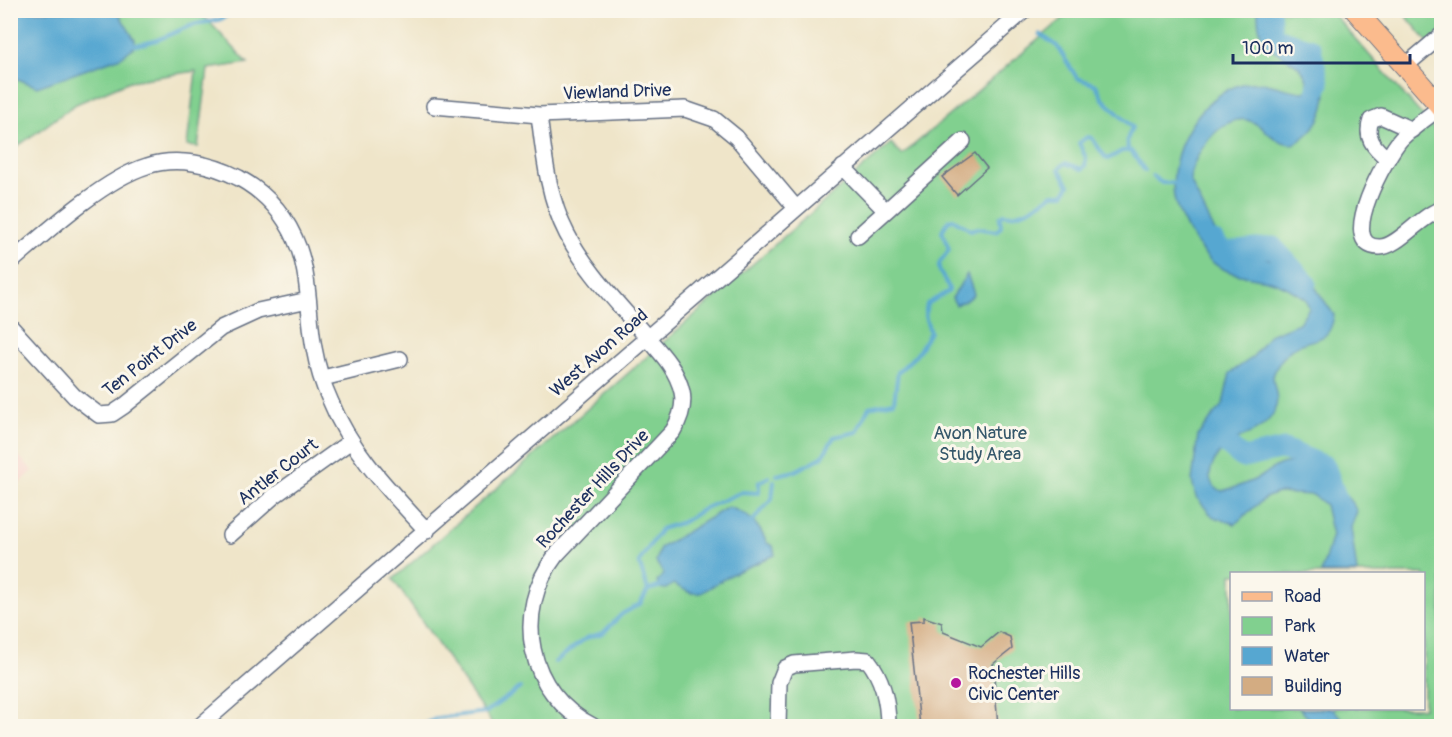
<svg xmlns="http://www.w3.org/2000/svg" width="1452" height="737" font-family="Pangolin,sans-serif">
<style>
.built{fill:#f7d1c9}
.green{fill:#81d08f;stroke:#4e8076;stroke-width:1.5;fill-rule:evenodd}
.water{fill:#56a7d1;stroke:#386b98;stroke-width:1.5}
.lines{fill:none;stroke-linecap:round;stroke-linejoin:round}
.stream{stroke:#56a7d1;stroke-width:4}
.river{stroke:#56a7d1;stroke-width:21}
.building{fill:#d3ac82}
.minor-casing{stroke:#656f83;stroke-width:18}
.major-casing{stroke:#656f83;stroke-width:22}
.minor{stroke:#fff;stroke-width:15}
.major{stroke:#fbbb8d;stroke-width:20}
.poi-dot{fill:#b5179e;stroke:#fbf7ec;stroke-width:2}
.labels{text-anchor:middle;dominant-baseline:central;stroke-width:6;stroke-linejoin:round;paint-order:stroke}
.street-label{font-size:18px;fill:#1b2f5e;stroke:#fbf7ec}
.park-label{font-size:18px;fill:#34576a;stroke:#fbf7ec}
.poi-label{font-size:18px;fill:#1b2f5e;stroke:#fbf7ec;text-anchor:start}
</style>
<rect width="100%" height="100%" fill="#fbf7ec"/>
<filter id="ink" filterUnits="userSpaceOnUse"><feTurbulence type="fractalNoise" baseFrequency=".0167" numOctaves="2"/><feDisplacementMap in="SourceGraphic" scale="12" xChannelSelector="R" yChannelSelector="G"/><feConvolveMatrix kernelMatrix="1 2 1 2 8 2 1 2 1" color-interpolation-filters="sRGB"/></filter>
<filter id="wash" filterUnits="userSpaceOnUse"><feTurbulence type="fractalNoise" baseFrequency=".008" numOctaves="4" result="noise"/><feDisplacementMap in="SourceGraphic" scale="24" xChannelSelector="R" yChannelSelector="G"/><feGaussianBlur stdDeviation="1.35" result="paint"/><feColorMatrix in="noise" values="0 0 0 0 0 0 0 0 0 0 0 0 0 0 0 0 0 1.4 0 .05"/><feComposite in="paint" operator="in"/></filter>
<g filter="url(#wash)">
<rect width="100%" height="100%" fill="#efe5c9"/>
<path class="built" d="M10,447L33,471L11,491H10Z"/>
<path class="green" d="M11,11H199L248,63L208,69L198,147L187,146L196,71L130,81L76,104L11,151Z
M1072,11H1331L1441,137V726H494L393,579L891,143L902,155ZM1232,574H1424V708H1232Z
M1402,11H1441V58Z"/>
<path class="water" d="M10,11H117L135,40L134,47L121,57L37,87L11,76Z
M1258,11H1274L1275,27C1286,41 1303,47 1314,61C1337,91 1324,127 1294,144C1270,143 1269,128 1250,121C1222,111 1191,157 1190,180L1218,238L1241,252L1290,264L1315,287L1334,315C1330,341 1320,337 1301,344C1288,348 1277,364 1273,376C1273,389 1281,398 1274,412C1264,431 1245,434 1230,444C1215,453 1198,483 1222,491C1234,488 1251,482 1262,476C1270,471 1276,464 1286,463C1310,460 1347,492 1357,511L1351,527L1357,573H1321L1332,535L1325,505L1313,495L1277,493L1265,498L1235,524L1213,517L1196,497L1192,481L1198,435L1223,404L1230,373L1252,358L1269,335L1299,323L1309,308L1306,299C1296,293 1285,285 1274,282C1250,275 1225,277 1207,257C1195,243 1177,215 1174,197C1168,152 1197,98 1242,84C1265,78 1282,91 1304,92L1309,88C1303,47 1256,66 1258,11Z
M967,274L974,294L969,299L956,305L952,298Z
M728,507C749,514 758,523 767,543L773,546L775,555L732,574L701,593H691L673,584L666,589L659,588L657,582L664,574L656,562L660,548Z
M1300,709H1333L1349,726H1316Z"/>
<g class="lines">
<path class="stream" d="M1040,34L1057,46L1077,78L1096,85L1103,99L1132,127L1127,140L1128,150
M135,45C163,42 179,27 201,23C220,20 218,22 235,10
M1152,176L1162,183H1174
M777,475L795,471L822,457L834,437L857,432L869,407L894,402L898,372L917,354L930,332L925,316L927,304L949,291C949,280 935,274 940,262C943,257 947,254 949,249L942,231L949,220L953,219L971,230L976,228L996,231L1001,227L1000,217L1004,214C1021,218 1040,203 1053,194H1064L1069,185L1059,169L1065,163L1082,169L1085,166L1086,158L1079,143L1087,137L1092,138L1105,157L1108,159L1122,151H1131L1145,171
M751,523L772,499L774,482
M648,590L662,586
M555,662L586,638L603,633L622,614L640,604L648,590L639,562L661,529L683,522L705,508L742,492L759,493V482L769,477
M422,726L437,718L486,712L520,688"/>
<path class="river" d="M1270,10L1272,37L1311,49L1319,83L1317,88
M1215,242L1223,253L1273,247L1306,283
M1228,426L1218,437L1243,458L1284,449L1325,466L1340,508"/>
</g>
<g id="blocks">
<path class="building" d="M975,153L987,168L957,195L942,177Z
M924,617L942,623L943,632L981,647L999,632L1010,637L1012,649L993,664L998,726H920L909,622L924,621Z"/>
</g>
</g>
<g filter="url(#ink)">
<use href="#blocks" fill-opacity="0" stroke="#656f83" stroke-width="1.5"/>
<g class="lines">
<defs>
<path id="minor" d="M1405,66L1442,35
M434,106L539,115L685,109L714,119L736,137L796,208
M1441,107C1428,117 1413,127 1401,139C1389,152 1333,248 1380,247C1398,247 1421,215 1442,209
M539,115C544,155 548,198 567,234C586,271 619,304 645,335C660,352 677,369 682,392C685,406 680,419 673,431L556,555C512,612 527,694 593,726
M1387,158C1373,147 1365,137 1371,120L1381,116L1412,130
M843,167L886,211L963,141
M858,236L886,211
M10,263C45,233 104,179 147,166C177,156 212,164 239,178C268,194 288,218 299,249C310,281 308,316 314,348C317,365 323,385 330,400C351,452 390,491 427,531
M10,326L74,396L99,415L112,414L124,406L221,328L258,311L308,300
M323,378L400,359
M230,535L274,496L351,441
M200,726L1025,10
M778,726L779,683L785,668L794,664L856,659L868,660C883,679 888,703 888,726"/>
<path id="major" d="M1355,10L1442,108"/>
</defs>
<use href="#minor" class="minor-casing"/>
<use href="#major" class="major-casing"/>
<use href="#minor" class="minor"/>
<use href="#major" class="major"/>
</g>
</g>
<circle class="poi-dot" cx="956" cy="683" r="6"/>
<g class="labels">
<g class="street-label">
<text transform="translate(617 92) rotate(-2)">Viewland Drive</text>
<text transform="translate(599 353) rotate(-41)">West Avon Road</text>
<text transform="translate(150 358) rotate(-38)">Ten Point Drive</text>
<text transform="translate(278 472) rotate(-38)">Antler Court</text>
<text transform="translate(593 489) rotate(-47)">Rochester Hills Drive</text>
</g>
<g class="park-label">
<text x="980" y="433">Avon Nature<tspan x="980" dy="21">Study Area</tspan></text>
</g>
<g class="poi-label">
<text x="968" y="673">Rochester Hills<tspan x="968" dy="21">Civic Center</tspan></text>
</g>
</g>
<rect width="1452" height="737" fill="none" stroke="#fbf7ec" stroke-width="36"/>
<rect x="1230" y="572" width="195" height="138" fill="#fbf7ec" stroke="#a1a7b3" stroke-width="1.5"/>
<rect x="1242" y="592" width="30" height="9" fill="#fbbb8d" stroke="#a1a7b3" stroke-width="1.5"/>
<text x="1284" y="602" font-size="18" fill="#1b2f5e">Road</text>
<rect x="1242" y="617" width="30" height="18" fill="#81d08f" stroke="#a1a7b3" stroke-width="1.5"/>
<text x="1284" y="632" font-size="18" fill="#1b2f5e">Park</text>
<rect x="1242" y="647" width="30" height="18" fill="#56a7d1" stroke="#a1a7b3" stroke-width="1.5"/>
<text x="1284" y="662" font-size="18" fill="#1b2f5e">Water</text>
<rect x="1242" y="677" width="30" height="18" fill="#d3ac82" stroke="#a1a7b3" stroke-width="1.5"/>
<text x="1284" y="692" font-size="18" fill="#1b2f5e">Building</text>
<path d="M1233 54v9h177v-9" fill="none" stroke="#1b2f5e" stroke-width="3"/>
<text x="1242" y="54" font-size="18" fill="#1b2f5e" stroke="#fbf7ec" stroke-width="4.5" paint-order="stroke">100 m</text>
</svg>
